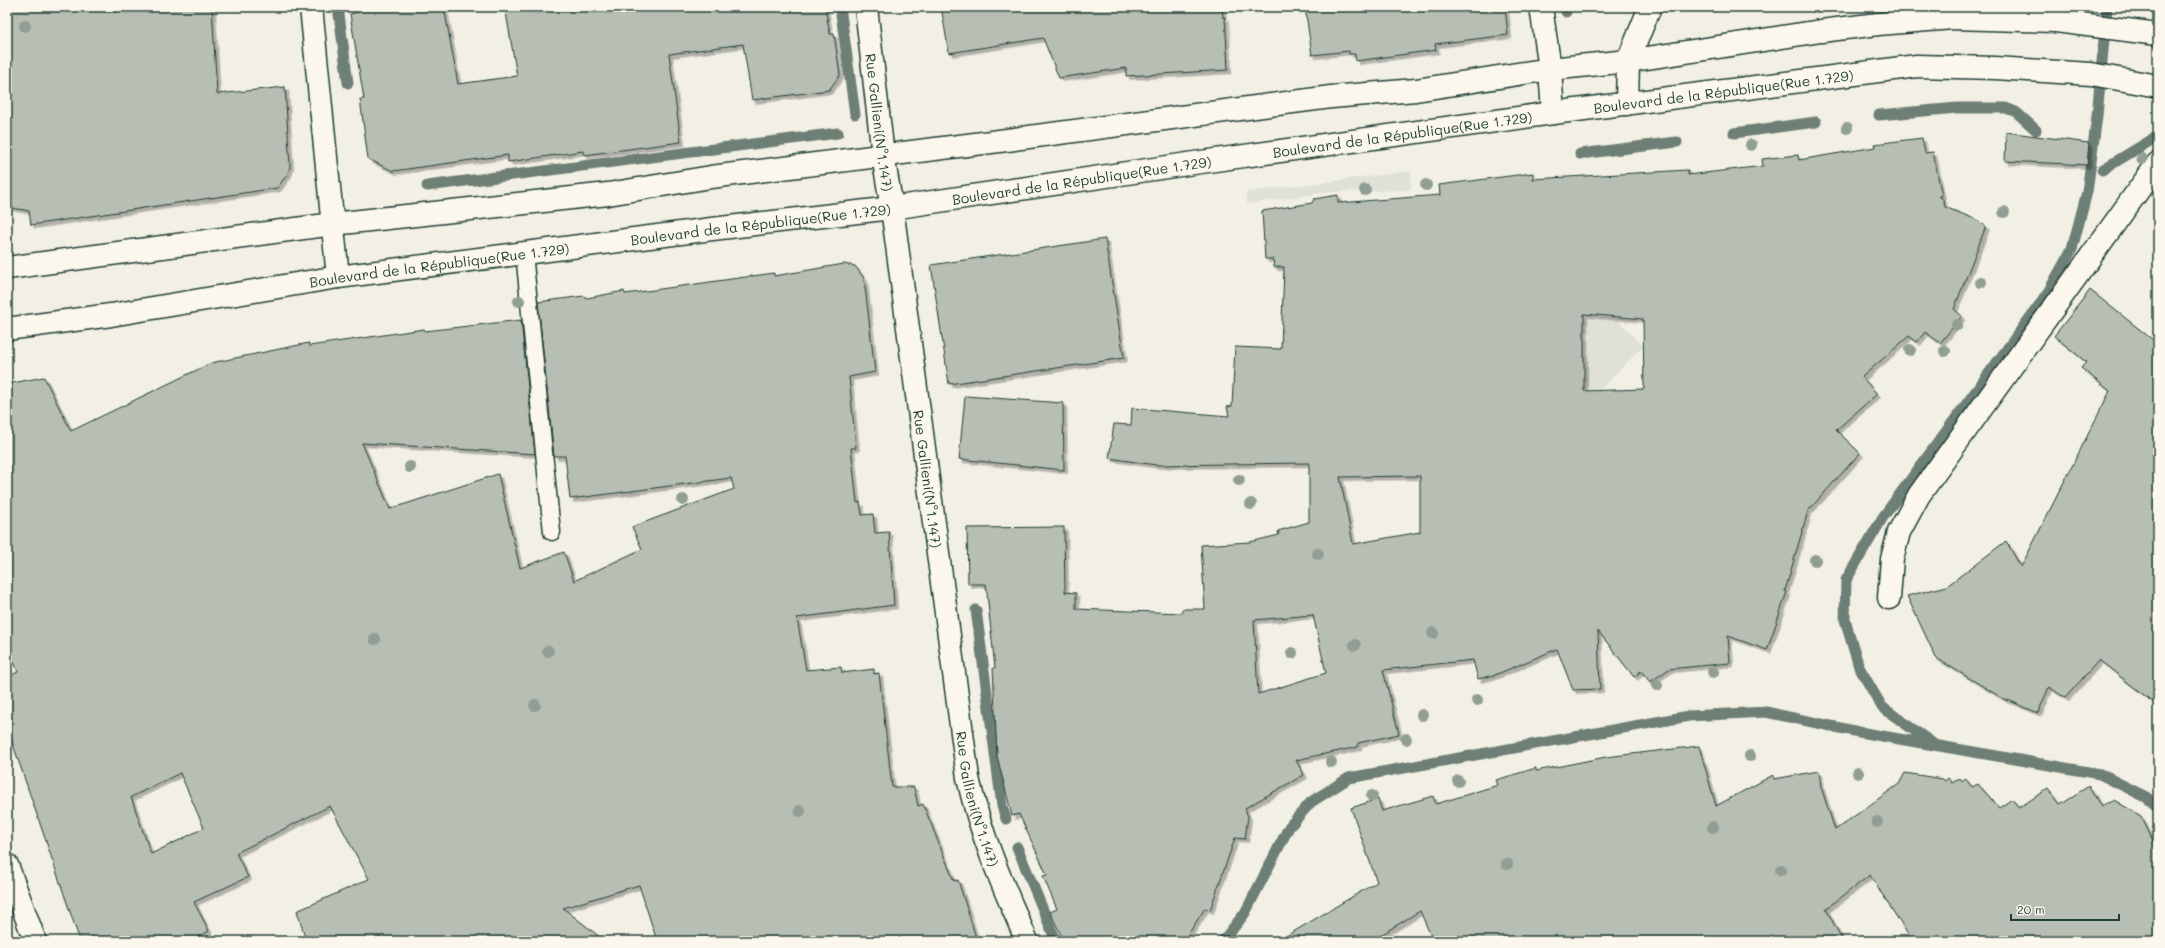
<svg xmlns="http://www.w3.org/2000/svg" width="2165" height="948" font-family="Mali,sans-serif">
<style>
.built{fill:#e0e1d6}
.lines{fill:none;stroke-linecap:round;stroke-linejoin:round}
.stream{stroke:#6e7f75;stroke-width:11}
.building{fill:#b7beb3;stroke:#1f3d34;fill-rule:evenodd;filter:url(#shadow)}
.service-casing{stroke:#1f3d34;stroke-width:19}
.minor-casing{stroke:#1f3d34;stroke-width:25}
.secondary-casing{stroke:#1f3d34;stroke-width:25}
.primary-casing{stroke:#1f3d34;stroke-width:25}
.service{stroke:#fbf7ec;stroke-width:16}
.minor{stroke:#fbf7ec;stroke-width:22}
.secondary{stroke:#fbf7ec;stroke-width:22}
.primary{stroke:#fbf7ec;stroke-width:22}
.tree{fill:#919e94}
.labels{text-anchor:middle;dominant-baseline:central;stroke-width:4;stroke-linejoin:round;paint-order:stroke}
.street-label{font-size:14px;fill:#1f3d34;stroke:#fbf7ec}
</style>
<defs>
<filter id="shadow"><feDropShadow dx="3.5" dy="3.5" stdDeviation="0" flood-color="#0004"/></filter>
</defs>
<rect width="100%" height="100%" fill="#f2f0e5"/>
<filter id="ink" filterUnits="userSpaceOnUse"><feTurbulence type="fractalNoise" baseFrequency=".025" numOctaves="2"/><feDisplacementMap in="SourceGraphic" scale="8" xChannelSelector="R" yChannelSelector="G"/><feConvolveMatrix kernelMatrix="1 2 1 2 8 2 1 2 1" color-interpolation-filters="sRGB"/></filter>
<g filter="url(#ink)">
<path class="built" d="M1411,171V190L1331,192L1247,204L1246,192Z
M1614,316L1643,346L1600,390L1569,395L1584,372V319Z"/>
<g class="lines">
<path class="stream" d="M338,7L348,83
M840,7L855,114
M1565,7L1566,12
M1879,115L1957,108H2006L2016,112L2036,130
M1734,133L1816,122
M1580,154L1677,142
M2102,170L2158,136
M427,186L838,133
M976,610L1002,806L1006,819
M1932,743L1882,707L1859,667L1845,620L1846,580L1883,517L2046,296L2072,249L2087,192L2097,116L2107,7
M1017,847L1056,941
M1223,941L1245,913L1289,827L1311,802L1349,778L1689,716L1766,712L1859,732L2100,774L2146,797L2158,807"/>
</g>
<path class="building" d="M7,7H212L217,94L285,87L290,167L287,175L277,188L31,225L29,211L7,207Z
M359,7H444L458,84L517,76L505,7H825L830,34H834L840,75L829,90L752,100L743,44L669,54L681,142L584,155L583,151L508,162V155L393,171L368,159L360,99H364L350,14L359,12Z
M941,7H1222L1223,18L1225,17L1228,70L1126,76V68L1059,78L1043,38L949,53Z
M1305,7H1505L1508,35L1435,44L1436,50L1356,61L1355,54H1349V51L1312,55Z
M2006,132L2089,143L2087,165L2005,161Z
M1922,138L1925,153L1933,152L1942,196H1939L1943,199L1945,207L1975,219L1986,226L1954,309L1962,316L1940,343L1925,332L1917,342L1909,336L1862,377L1877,394L1836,430L1860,453L1808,511L1785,591L1787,592L1767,650L1728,636L1730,663L1669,669L1650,682L1641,671L1634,677L1598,631L1600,689L1573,690L1557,649L1495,675L1478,679L1473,660L1383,670L1399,734L1358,743V747L1296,760L1304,775L1245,808L1248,817L1245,839L1235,838L1210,910L1205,908L1188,935L1178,941H1064L1050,912L1057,909L1043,876L1047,875L1019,814L1012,816L997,756L993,668H995L986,584H968L967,528L1064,527L1065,592L1076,593V609L1182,613V609H1205L1201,545L1250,542L1279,535L1278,531L1309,522V463L1156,465L1109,458L1114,424L1131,425L1132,408L1229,416L1227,407L1232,406L1235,347L1281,349L1284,267H1274L1273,259H1265L1262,211L1312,203L1314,199L1338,195V203L1440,195L1439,185L1533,173V179L1688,170V175L1763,166L1762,159L1798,155L1799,160L1875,147L1874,144ZM1584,314L1643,319L1644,389L1584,391ZM1420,476V532L1353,544L1340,477ZM1313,615L1326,673L1258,694L1254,620Z
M1105,239L1124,358L949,384L931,265Z
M844,264L855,266L864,278L875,372L849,377L856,448H851L857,503L860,502L862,515L873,514L875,533L889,532L894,605L797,618L806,670L841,667L842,673L874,669V674L879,673L892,787H914L918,806L923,804L954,881L958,880L977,941H657L639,885L563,908L605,941H306L297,911L369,879L330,806L236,853L248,877L194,902L209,931L191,941H80L7,727V677L18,672L7,645V384L44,377L71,431L211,363L309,343V346L424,329L425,331L521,320L535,454L362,443L390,509L498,474L520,568L564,552L574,581L642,549L632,527L734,489L731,478L570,499L565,456H554L538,302L584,296L587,298L624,291L625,294L774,273V276ZM180,773L204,828L151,854L131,797Z
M2090,290L2158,344V706L2099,660L2065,698L2049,687L2038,713L2008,700L2007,701L1936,658L1907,596L1947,586L2006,541L2021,567L2110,391L2081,368L2086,362L2054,336Z
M965,396L1063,403L1064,470L959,459Z
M1699,746L1716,806L1773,775L1774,779L1819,771L1821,787L1835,830L1899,784L1905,773L1943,779L1945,781L1948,778L1952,783L1960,778L1962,781L1965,778L1972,787L1978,784L1999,808L2012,799L2019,808L2048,788L2060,804L2089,786L2101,807L2114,800L2141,816L2158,851V941H1912L1870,875L1826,909L1843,941H1433L1420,911L1371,941H1278L1377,882L1351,808L1378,799L1382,811L1433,796L1436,804L1498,785L1496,780L1536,768V771L1606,757Z"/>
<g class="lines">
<defs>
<path id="service" d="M524,253L552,532"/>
<path id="minor" d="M311,7L338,277
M1541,7L1550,69L1553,113
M1627,104L1628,61L1650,7
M1889,598L1892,559L1899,532L1919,495L2158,163"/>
<g id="secondary">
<path id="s1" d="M866,7L883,156L892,208L968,778C981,837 1003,886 1027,941"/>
</g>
<g id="primary">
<path d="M7,268L333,224L608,194L711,177L1007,140L1331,97L1416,90L1550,69L1628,61L1821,31L1878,24L1953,18L2056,21L2158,34"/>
<path id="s2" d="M7,329L111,315L338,277L712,229L892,208L1194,163L1553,113L1917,66L1995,68L2091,74L2158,86"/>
<path d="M7,865L35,941"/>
</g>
</defs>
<use href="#service" class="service-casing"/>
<use href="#minor" class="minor-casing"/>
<use href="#secondary" class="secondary-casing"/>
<use href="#primary" class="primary-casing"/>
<use href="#service" class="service"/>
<use href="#minor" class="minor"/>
<use href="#secondary" class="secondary"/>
<use href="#primary" class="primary"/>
</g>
<g class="tree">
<circle cx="25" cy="26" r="6"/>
<circle cx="1847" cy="128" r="6"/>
<circle cx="1751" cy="145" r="6"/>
<circle cx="2142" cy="159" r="6"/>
<circle cx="1426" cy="185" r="6"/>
<circle cx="1365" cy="190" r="6"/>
<circle cx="2004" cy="212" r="6"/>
<circle cx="1981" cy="282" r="6"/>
<circle cx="519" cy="301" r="6"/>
<circle cx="1957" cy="325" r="6"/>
<circle cx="1910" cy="350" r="6"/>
<circle cx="1945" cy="351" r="6"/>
<circle cx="410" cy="467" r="6"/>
<circle cx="1239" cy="480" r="6"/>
<circle cx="683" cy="500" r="6"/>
<circle cx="1251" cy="504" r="6"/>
<circle cx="1318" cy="554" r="6"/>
<circle cx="1815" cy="560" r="6"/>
<circle cx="1433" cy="633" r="6"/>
<circle cx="375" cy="639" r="6"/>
<circle cx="1355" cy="645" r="6"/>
<circle cx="548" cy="651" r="6"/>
<circle cx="1292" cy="653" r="6"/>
<circle cx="1713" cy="672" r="6"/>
<circle cx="1657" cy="685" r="6"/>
<circle cx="1477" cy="700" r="6"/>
<circle cx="535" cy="705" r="6"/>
<circle cx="1422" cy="715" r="6"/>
<circle cx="1406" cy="739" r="6"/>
<circle cx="1750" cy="756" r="6"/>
<circle cx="1331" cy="762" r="6"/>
<circle cx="1858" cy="773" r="6"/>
<circle cx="1458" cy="781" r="6"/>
<circle cx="1372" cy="796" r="6"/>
<circle cx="800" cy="811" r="6"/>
<circle cx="1877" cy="822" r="6"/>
<circle cx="1713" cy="827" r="6"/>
<circle cx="1507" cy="864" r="6"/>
<circle cx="1781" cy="870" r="6"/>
</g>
</g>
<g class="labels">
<g class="street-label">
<text stroke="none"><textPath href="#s2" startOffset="1733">Boulevard de la République(Rue 1.729)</textPath></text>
<text stroke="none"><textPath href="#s1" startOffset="116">Rue Gallieni(N°1.147)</textPath></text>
<text stroke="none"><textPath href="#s2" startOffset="1409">Boulevard de la République(Rue 1.729)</textPath></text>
<text stroke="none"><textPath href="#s2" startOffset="1085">Boulevard de la République(Rue 1.729)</textPath></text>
<text stroke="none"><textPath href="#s2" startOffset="761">Boulevard de la République(Rue 1.729)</textPath></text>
<text stroke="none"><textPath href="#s2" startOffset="437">Boulevard de la République(Rue 1.729)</textPath></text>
<text stroke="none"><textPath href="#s1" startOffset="476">Rue Gallieni(N°1.147)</textPath></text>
<text stroke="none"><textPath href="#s1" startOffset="800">Rue Gallieni(N°1.147)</textPath></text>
</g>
</g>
<rect width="2165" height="948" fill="none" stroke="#fbf7ec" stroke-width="24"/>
<rect x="12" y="12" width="2141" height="924" fill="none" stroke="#1f3d34" stroke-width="1.5" filter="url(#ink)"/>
<path d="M2011 914v6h108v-6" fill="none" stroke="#1f3d34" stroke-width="2"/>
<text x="2017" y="914" font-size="12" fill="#1f3d34" stroke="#fbf7ec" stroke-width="3" paint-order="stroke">20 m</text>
</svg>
